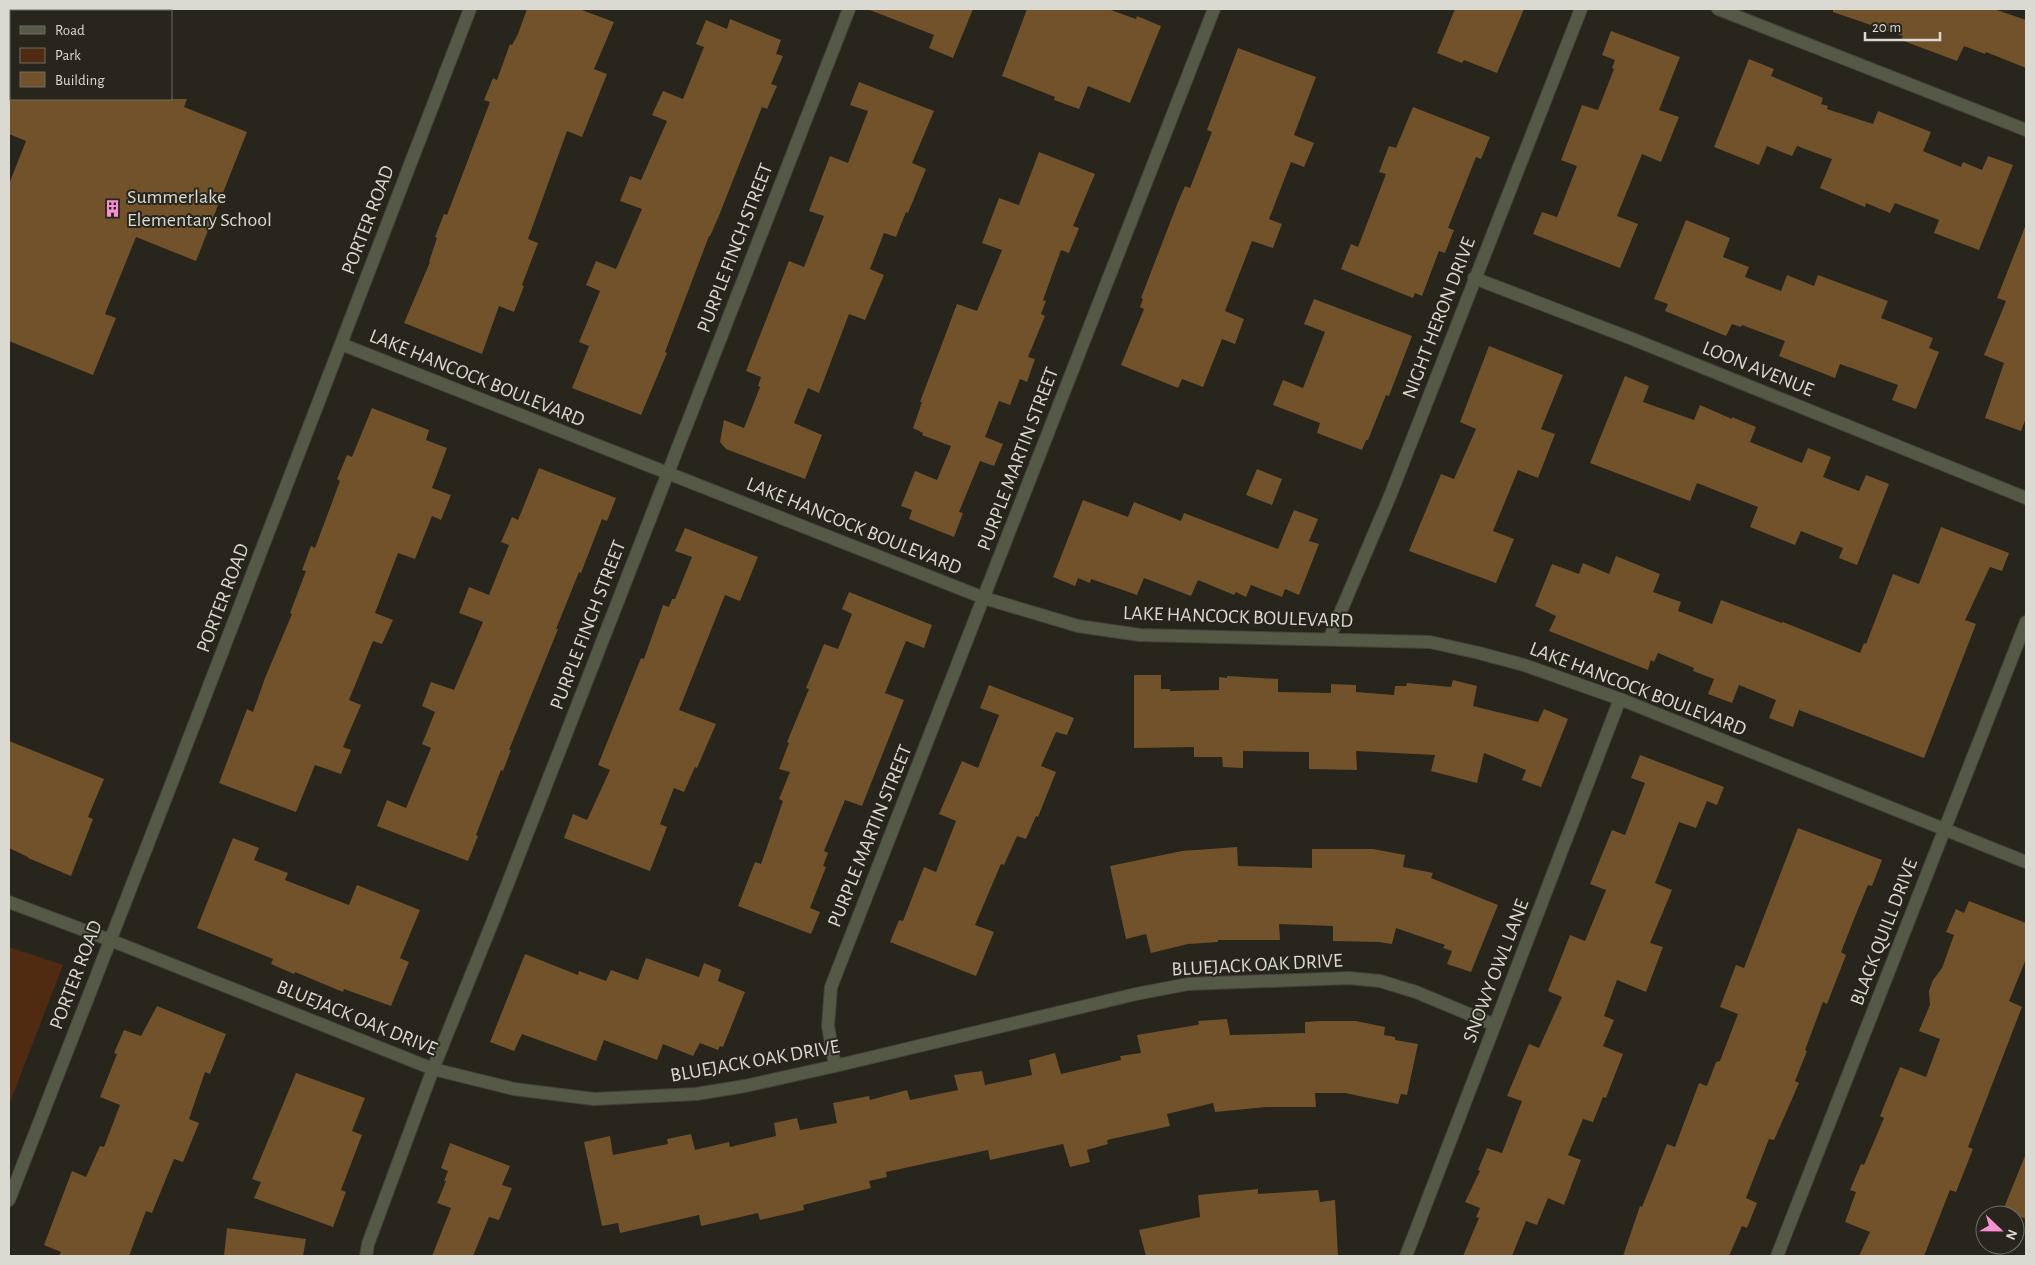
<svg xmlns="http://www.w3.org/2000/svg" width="2035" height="1265" font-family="'Alegreya Sans',sans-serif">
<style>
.green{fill:#512a12}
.building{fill:#71522a}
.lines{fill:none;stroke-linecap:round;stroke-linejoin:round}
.minor-casing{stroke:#444239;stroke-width:14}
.minor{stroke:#555a46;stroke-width:12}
.labels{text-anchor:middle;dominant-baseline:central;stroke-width:4;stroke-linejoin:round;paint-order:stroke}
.poi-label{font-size:20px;fill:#dad9d2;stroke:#28251c;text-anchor:start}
.street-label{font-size:20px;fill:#dad9d2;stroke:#28251c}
</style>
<rect width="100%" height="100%" fill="#28251c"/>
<path class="green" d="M9,947L63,965L9,1105Z"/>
<path class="building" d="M527,9H579L614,22L594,69L607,74L582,137L567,131L528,239L538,243L522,285L524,286L514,312L499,306L482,354L404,323L430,262H429L437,238L435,237L444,214L447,215L490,102L484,100L493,78L497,80L510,44L512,45L518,34Z
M871,9H973L953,58L929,48L934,35L870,10Z
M1027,9H1108L1136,19L1137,16L1161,26L1130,103L1088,86L1079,109L1054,100L1055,97L1002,76Z
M1455,9H1524L1497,73L1464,60L1462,63L1437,53Z
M1833,9H1994L2026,20V68L1986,52L1985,54L1964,46L1957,61L1901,40L1903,36L1833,12Z
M730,19L781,40L776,54L783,56L771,84L777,86L767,109L762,107L718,218L710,236H709L665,352L667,353L641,415L572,388L589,346L579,342L600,291L586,285L596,261L616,269L642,209L620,201L630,176L641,180L667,121L652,115L663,91L683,99L704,47L696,44L706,20L727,29Z
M1611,31L1680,57L1659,110L1679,117L1661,162L1642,154L1617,216L1638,224L1620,268L1533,234L1542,212L1557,217L1577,166L1561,160L1582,105L1598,110L1614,69L1612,68L1615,60L1602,55Z
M1238,48L1316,77L1294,135L1314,143L1304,167L1291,162L1269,219L1282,224L1273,248L1252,241L1225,311L1244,319L1235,344L1222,339L1203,387L1182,379L1178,388L1121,365L1144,309L1140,307L1143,299L1141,298L1178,202L1185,186L1190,188L1212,132L1207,130Z
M1749,59L1774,69L1771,76L1823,98L1821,104L1828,106L1827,109L1873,124L1878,111L1931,132L1923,151L1961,167L1963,162L1982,170L1988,156L2013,165L1979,250L1934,233L1939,220L1895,203L1890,213L1866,203L1865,207L1820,188L1832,159L1797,146L1792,156L1767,146L1759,165L1714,147Z
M859,82L934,111L912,163L926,169L908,213L906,212L896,237L884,233L870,269L884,275L865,320L849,314L819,393L808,388L794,423L822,435L805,479L726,449L720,442L724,420L744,428L760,387L758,386L761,377L746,371L789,261L804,267L824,216L809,211L830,156L848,163L868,111L850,105Z
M9,99H187L184,107L247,132L196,261L136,237L105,314L116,318L93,375L9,341V184L26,141L9,134Z
M1413,107L1490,137L1481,159L1476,157L1448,228L1454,230L1445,253L1439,251L1422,296L1415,293L1413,298L1341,269L1351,244L1358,247L1386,174L1379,172L1389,146L1396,148Z
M1039,152L1095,174L1073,226L1079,228L1069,253L1061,250L1043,300L1046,301L1041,314L1045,316L1028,357L1035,359L1027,382L1020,379L1010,405L999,401L985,437L1003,444L994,466L980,461L959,512L963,513L954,537L909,519L912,510L901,506L915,471L937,480L951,446L922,435L923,433L913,428L922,402H920L957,304L977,311L1002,250L982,243L999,198L1019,205Z
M1686,220L1730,238L1723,257L1749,267L1745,277L1781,291L1787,275L1814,286L1818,275L1888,301L1881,318L1933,338L1929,348L1939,352L1916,409L1892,400L1898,385L1860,371L1840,364L1835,378L1779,356L1785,341L1742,325L1741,327L1732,324L1726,336L1665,311L1668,304L1654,299Z
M2025,227L2026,418L2021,431L1985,418L2004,363L1984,355L2006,301L1997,298Z
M1314,299L1412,336L1389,396L1386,395L1368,440H1366L1362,450L1317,433L1320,423L1273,405L1283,380L1303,388L1325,332L1304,324Z
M1489,346L1563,375L1541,429L1555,434L1538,478L1518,470L1493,531L1514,539L1496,583L1409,551L1441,474L1454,479L1476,429L1460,422Z
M1625,376L1649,386L1643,402L1694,420L1700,405L1732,419V417L1756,427L1750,442L1802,463L1808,448L1831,457L1823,477L1859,491L1866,475L1889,484L1857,565L1839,558L1843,548L1801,531L1795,545L1750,527L1758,507L1697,483L1690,501L1590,463Z
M372,408L429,430L426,440L447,448L432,488L451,495L441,520L432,516L415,559L398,553L375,613L393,620L382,644L373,641L349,700L361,705L343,747L351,750L341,774L315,765L296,812L219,783L247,709L253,712L265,678L292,614L290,613L306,571L302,570L311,546L315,548L340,481L337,479L347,455L352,457Z
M539,468L616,498L607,521L602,519L581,573L579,572L556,629H558L509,750H511L503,771L501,770L476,835L478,836L468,861L377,826L387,800L406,808L431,748L422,744L435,712L422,706L431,682L454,690L483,622L459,613L469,587L489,595L509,545L501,542L512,517L518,520Z
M1257,469L1282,479L1272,505L1246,495Z
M1083,500L1128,517L1134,502L1181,521L1184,513L1278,549L1294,510L1318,519L1309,541L1319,544L1299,595L1285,589L1282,597L1251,585L1246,597L1236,592L1234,595L1198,580L1191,596L1144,578L1137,595L1091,579L1090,583L1078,578L1075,586L1053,577Z
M1941,527L2009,553L2002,571L1990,567L1965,620L1976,624L1924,758L1799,710L1793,727L1769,718L1776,700L1739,685L1732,703L1708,694L1714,679L1693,671L1694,668L1658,653L1654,662L1651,660L1648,670L1549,631L1556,616L1535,606L1552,564L1579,574L1583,563L1609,574L1616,556L1660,574L1653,592L1681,602L1678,611L1712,624L1721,600L1782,623L1783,622L1860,653L1864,643L1866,644L1893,574L1919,584Z
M685,528L758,557L740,601L725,595L679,710L716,724L697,768L695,767L684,792L674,788L660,824L667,827L650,871L564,838L573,814L587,820L610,770L598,765L641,658L644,659L663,605L669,607L672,599H675L692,557L675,551Z
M849,592L932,625L924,648L906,641L885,693L904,700L862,806L845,800L824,851L828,853L823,866L826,867L810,908L820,912L811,934L738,906L755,862L761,864L783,801L779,799L790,772L779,769L789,743L787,742L809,689L806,688L824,644L838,649L852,614L842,609Z
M1134,675H1161V689H1170V691L1219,690V677L1227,678V676L1278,679V692L1331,693V684L1356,685V692L1394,695L1395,686H1406L1407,683L1451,687L1453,680L1477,686L1473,706L1538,722L1544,709L1568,719L1541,787L1522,780L1526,770L1484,753L1477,783L1431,771L1435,755L1356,751L1357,770L1309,769V752L1243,751V768L1223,767L1222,757H1194V747L1134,748Z
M989,685L1074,718L1067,735L1056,732L1041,766L1056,772L1038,817L1036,816L1026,839L1017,836L1004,865L1001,864L975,925L994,932L976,976L890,942L899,920L903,921L924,867L936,872L956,821L939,814L962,761L978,768L999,715L980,708Z
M9,741L104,779L88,817L93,819L71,876L28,858V857L9,848Z
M1640,755L1724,787L1717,805L1707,801L1696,828L1679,822L1655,883L1672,890L1650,943L1663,947L1646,992L1617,980L1604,1016L1614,1020L1603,1046L1623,1054L1606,1098L1603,1097L1593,1122L1583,1119L1568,1155L1581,1160L1564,1205L1548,1198L1537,1225L1526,1221L1512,1256H1463L1479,1218L1476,1217L1480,1208L1465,1202L1480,1171L1478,1170L1487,1148L1502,1153L1522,1101L1507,1096L1529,1044L1539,1048L1562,997L1548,991L1570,935L1585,941L1606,890L1590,884L1612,830L1625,835L1645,783L1631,778Z
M1798,828L1882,860L1872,886L1868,885L1856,914L1841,952L1846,955L1827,1004L1823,1002L1805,1050L1807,1051L1795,1081L1799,1083L1774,1140L1769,1139L1746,1198L1757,1203L1747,1228L1742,1226L1729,1256H1623L1640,1206L1642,1207L1667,1144L1675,1147L1699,1083L1707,1086L1716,1062L1720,1061L1738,1014L1720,1007L1736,965L1744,968Z
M233,838L259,848L254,860L288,873L285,880L349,905L357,885L420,910L400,958L409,962L391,1006L344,989L343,992L295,972L294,974L271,964L273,959L197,928Z
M1237,847L1238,866L1312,868V849H1373L1405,855L1403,867L1433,873L1431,878L1498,905L1471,972L1447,964L1452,951L1443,948L1445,945L1396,928L1392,944L1379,942L1333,941V926L1279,924L1280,940H1218V942L1188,944L1151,953L1146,934L1126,939L1110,866L1182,851Z
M1969,901L2026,923V959L2009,1001L2022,1007L1968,1147L1973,1149L1956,1192L1950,1190L1924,1256H1859L1870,1232L1845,1222L1856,1192L1850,1190L1861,1164L1864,1165L1884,1118L1880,1116L1900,1067L1926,1077L1940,1039L1919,1031L1930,1005L1929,991L1933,980L1942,968L1954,935L1946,932L1956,909L1964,913Z
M525,954L578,975L579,971L606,981L611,970L638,980L646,958L699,977L704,963L721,970L718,981L745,992L723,1047L720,1046L718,1050L700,1043L693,1056L663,1044L657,1060L604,1040L596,1061L522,1034L514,1051L490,1042Z
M157,1006L226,1034L210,1074L205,1072L189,1119L199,1123L183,1162L174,1159L152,1213L146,1211L129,1256H59L61,1252L44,1245L72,1171L86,1177L100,1146L104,1147L120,1105L100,1097L117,1054L114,1053L124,1030L141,1036Z
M1227,1019L1230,1035L1305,1033V1022L1319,1021H1356L1385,1027L1384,1035L1395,1037V1040L1418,1044L1407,1095L1401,1094L1398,1104L1345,1093H1315L1316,1107H1266L1215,1112L1213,1103L1167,1114L1170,1126L1107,1140L1108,1144L1087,1150L1090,1162L1070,1167L1063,1144L990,1160L988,1150L886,1172L887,1177L869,1181L871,1188L803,1205L804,1210L760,1220L758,1213L701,1226L699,1215L620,1233L618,1223L602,1226L584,1142L610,1136L613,1155L668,1144L667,1139L691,1134L695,1150L729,1142L730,1147L776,1136L774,1123L797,1118L800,1130L837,1123L833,1103L869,1096L870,1100L907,1090L910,1100L958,1090L954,1075L982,1071L985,1085L1032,1075L1029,1060L1055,1053L1061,1074L1121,1060L1120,1056L1141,1053L1137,1035L1197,1025L1199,1024L1198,1021Z
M296,1073L365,1098L352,1131L362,1135L341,1190L346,1192L333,1227L254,1198L261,1182L252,1179Z
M450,1143L510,1166L502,1185L512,1188L499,1220L489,1217L473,1256H432L451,1208L437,1203L446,1181H444L448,1171L441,1168Z
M2025,1156H2026V1219L2003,1210Z
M1258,1189V1194L1318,1190L1320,1202L1335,1200L1338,1256H1146L1139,1230L1200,1217L1198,1195Z
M227,1228L306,1239L303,1256H224Z"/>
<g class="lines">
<defs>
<path id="minor" d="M1718,9L2026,130
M1474,278L1630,338L2026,498
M341,344L984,598L1078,626L1140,635L1430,642L1479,653L1524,665L1620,699L2026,862
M1329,639L1390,496L1581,9
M9,902L110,940L433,1069L514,1089L594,1099L696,1094L745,1086L835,1066L1136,994L1188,984L1349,978L1380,981L1416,992L1495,1025
M835,1066L828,1026L831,987L1214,9
M9,1200L174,777L470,9
M366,1256L368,1244L433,1069L497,911L849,9
M1406,1256L1620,699
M1777,1256L2026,622"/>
</defs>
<use href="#minor" class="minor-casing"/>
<use href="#minor" class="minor"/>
</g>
<defs>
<symbol id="building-bare" viewBox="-9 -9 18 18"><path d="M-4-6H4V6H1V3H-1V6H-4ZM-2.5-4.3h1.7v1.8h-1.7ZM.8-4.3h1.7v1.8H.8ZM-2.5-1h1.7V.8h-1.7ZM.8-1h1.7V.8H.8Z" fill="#f591d3" stroke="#28251c" stroke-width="2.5" paint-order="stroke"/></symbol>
</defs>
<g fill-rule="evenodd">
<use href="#building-bare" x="100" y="196" width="25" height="25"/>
</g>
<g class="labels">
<g class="poi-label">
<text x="127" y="197">Summerlake<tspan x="127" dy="23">Elementary School</tspan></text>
</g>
<g class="street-label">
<text transform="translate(368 220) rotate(-69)">PORTER ROAD</text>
<text transform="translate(735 248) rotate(-69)">PURPLE FINCH STREET</text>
<text transform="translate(1439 318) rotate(-69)">NIGHT HERON DRIVE</text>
<text transform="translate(1758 369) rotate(22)">LOON AVENUE</text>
<text transform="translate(477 378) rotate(22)">LAKE HANCOCK BOULEVARD</text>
<text transform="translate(1018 459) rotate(-69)">PURPLE MARTIN STREET</text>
<text transform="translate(854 526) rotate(22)">LAKE HANCOCK BOULEVARD</text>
<text transform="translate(223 598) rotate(-69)">PORTER ROAD</text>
<text transform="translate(1238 617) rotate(2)">LAKE HANCOCK BOULEVARD</text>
<text transform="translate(588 625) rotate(-69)">PURPLE FINCH STREET</text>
<text transform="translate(1638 689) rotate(21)">LAKE HANCOCK BOULEVARD</text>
<text transform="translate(870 836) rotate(-68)">PURPLE MARTIN STREET</text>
<text transform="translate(1884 932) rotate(-69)">BLACK QUILL DRIVE</text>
<text transform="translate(1257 965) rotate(-3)">BLUEJACK OAK DRIVE</text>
<text transform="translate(1496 971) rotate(-69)">SNOWY OWL LANE</text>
<text transform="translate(76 975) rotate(-69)">PORTER ROAD</text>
<text transform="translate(357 1018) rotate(22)">BLUEJACK OAK DRIVE</text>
<text transform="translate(755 1061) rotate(-10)">BLUEJACK OAK DRIVE</text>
</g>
</g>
<rect width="2035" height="1265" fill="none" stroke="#dad9d2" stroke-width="20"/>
<rect x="10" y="10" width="162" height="90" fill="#28251c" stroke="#6f6d65"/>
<rect x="20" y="26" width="25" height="8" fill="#555a46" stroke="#6f6d65"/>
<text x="55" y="35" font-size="15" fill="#dad9d2">Road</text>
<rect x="20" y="48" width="25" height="15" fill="#512a12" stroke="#6f6d65"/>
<text x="55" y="60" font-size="15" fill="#dad9d2">Park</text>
<rect x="20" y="72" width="25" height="15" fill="#71522a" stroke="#6f6d65"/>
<text x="55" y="85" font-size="15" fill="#dad9d2">Building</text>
<g transform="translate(2000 1230) rotate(112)"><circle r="24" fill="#28251c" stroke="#6f6d65"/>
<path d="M0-4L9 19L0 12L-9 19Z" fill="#f591d3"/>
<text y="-8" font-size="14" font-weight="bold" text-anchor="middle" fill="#dad9d2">N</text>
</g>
<path d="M1865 32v8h75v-8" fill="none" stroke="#dad9d2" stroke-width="2.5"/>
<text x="1872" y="32" font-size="15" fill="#dad9d2" stroke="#28251c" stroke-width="4" paint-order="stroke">20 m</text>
</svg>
